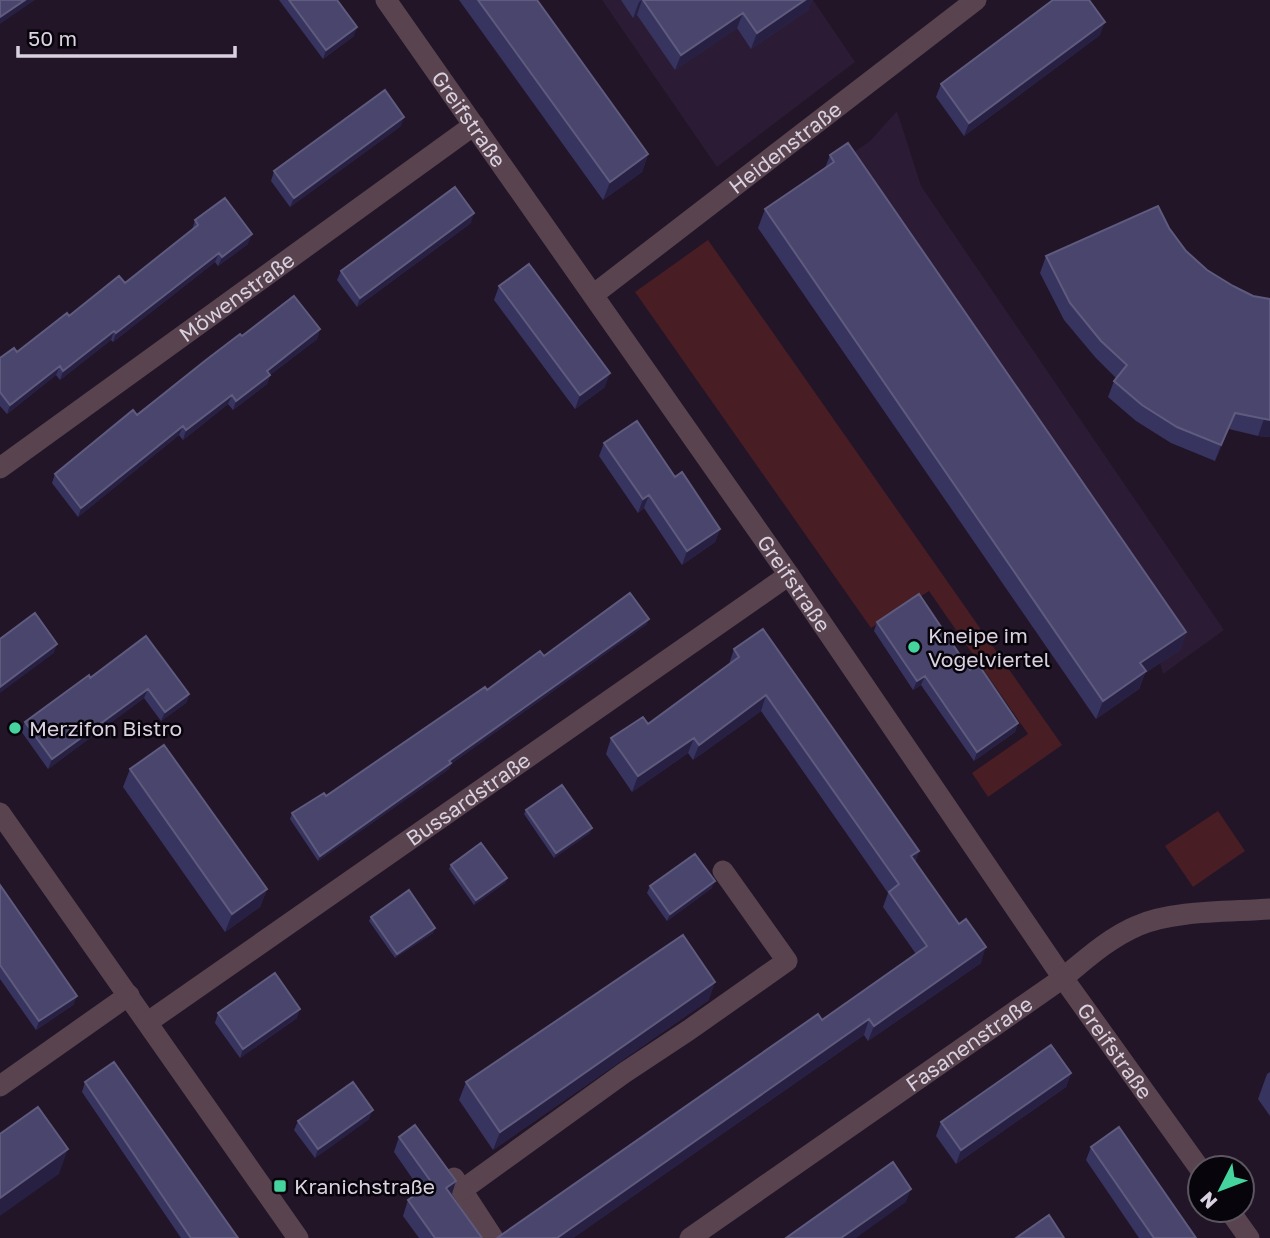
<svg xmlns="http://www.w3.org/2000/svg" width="1270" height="1238" font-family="'Golos Text',sans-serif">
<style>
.built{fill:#2b1b34}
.green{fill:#481d24}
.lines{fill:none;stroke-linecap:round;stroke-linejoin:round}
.minor{stroke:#58434f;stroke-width:21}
.wall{fill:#37345f}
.shaded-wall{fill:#272043}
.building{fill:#49456c;stroke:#5f5b7e;stroke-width:2}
.poi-dot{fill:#46d49e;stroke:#08040b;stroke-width:2.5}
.labels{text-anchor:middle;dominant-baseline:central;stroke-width:5;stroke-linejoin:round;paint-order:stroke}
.street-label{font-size:21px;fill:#d9d1df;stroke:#08040b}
.poi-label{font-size:21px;fill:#d9d1df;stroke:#08040b;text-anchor:start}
</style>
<rect width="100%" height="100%" fill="#221528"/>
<path class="built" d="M602,0H813L855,62L717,167Z
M897,111L921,186L1224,630L1163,674L1160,663L823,174L870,141Z"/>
<path class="green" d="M708,240L1062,745L988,797L972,773L1028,734L929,591L871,628L635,292Z
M1218,811L1245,851L1193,887L1165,846Z"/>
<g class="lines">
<g class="minor">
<path id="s1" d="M386,0L789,575L1063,978L1200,1169"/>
<path id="s2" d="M593,295L976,0"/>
<path id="s3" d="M0,468L474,125"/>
<path d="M0,813L298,1238"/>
<path id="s4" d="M148,1022L789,575"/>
<path d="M0,1086L129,995"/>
<path d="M454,1178L493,1238"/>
<path d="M462,1190L624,1073L689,1030L787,961L723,871"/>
<path d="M1229,1210L1249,1238"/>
<path id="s5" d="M690,1238L1063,978C1086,959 1109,938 1137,926C1172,910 1231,912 1270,909"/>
</g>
</g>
<path class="wall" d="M279,0H337L354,36L323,59Z
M459,0H537L648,154L642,172L603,200Z
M621,0H812L808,10L751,49L737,28L675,70L637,15L633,18Z
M1100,35L964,136L936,97L941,84Z
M401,126L290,207L271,181L274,171Z
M830,155L1186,632L1180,650L1145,673L1139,689L1096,719L758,228L765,209L825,168Z
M195,220L248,244L218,266L215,262L113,342L111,340L60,380L56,375L7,414L0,406V358L17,352L69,316L125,283L192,230Z
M471,223L357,307L337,280L341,271Z
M1169,228L1186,251L1207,270L1233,286L1253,296L1270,299V437L1258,436L1229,429L1215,461L1171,443L1136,421L1108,397L1114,381L1116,378L1095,357L1064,320L1040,273L1046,256Z
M499,286L605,387L575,409L494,300Z
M320,329L317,339L270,375L267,384L233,410L228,404L183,440L179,435L78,517L52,483L55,474L242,336Z
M604,443L675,477L720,529L715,542L682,565L644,508L638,513L599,456Z
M877,622L970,670L1018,723L1015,732L974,761L921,685L913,690L874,631Z
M647,624L451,764L449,769L318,861L290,819L292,813L326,796L487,690L544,656Z
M734,649L919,851L915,862L981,963L868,1041L864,1035L573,1238H497L822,1020L916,954L883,907L888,893L761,711L693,760L688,753L632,792L606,754L611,738L648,724L729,664Z
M90,678L189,694L186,703L161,721L144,698L48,769L21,731L25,722Z
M130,769L267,889L260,907L225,932L123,787Z
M526,810L590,833L554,858L524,814Z
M451,865L507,878L505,883L474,905L449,869Z
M0,885L77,996L73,1005L36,1030L0,979Z
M650,886L712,888L667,921L647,893Z
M371,917L435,928L433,933L395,958L369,921Z
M709,1000L493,1150L459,1100L466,1082Z
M218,1013L297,1018L240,1058L215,1023Z
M1270,1072V1116L1258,1099L1267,1074Z
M1071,1073L1066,1087L956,1164L936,1136L941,1122Z
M85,1082L238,1238H181L82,1092Z
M369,1119L315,1158L294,1130L298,1121Z
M399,1137L451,1195L482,1238H419L403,1216L408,1200L421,1191L394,1152Z
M1091,1147L1196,1238H1139L1086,1160Z"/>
<path class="shaded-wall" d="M25,0H35L0,24V17Z
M642,0L637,15L633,18L639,2Z
M805,0H812L808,10L751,49L757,33Z
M743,13L737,28L675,70L681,55Z
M1105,22L1100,35L964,136L969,123Z
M357,27L354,36L323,59L326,50Z
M404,117L401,126L290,207L294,198Z
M648,154L642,172L603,200L610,182Z
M474,213L471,223L357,307L360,298Z
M252,234L248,244L218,266L222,257Z
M219,253L215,262L113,342L116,333Z
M320,329L317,339L270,375L267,384L233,410L236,401L267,371Z
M114,331L111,340L60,380L63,371Z
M60,366L56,375L7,414L10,405Z
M610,373L605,387L575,409L580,395Z
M232,395L228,404L183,440L186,430Z
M1235,413L1229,429L1215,461L1221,445Z
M1264,419L1270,420V437L1258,436Z
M183,426L179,435L78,517L81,508Z
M649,495L644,508L638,513L643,499Z
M720,529L715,542L682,565L687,551Z
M649,619L647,624L451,764L449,769L318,861L320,856L449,761Z
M1186,632L1180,650L1145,673L1139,689L1096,719L1103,701L1140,663Z
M57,644L54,653L0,693V687Z
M925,676L921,685L913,690L917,681Z
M148,689L144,698L48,769L52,759Z
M189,694L186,703L161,721L165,712Z
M766,695L761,711L693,760L699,745Z
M1018,723L1015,732L974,761L977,752Z
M694,738L688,753L632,792L638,776Z
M592,828L590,833L554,858L556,853Z
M919,851L913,866L911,856Z
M507,878L505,883L474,905L476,900Z
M715,881L712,888L667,921L670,914Z
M267,889L260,907L225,932L232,914Z
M435,928L433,933L395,958L397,954Z
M986,947L981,963L868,1041L874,1026Z
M715,982L709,1000L493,1150L500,1132Z
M77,996L73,1005L36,1030L39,1021Z
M300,1009L297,1018L240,1058L243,1049Z
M869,1019L864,1035L573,1238H557Z
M1071,1073L1066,1087L956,1164L961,1150Z
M373,1110L369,1119L315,1158L318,1149Z
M68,1149L59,1174L0,1216V1198Z
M456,1181L451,1197L446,1188Z
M911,1189L906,1202L856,1238H841Z"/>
<path class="building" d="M0,0H25L0,17Z
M289,0H337L357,27L326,50Z
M478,0H537L648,154L610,182Z
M643,0H805L757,33L743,13L681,55Z
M1053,0H1089L1105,22L969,123L941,84Z
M385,90L404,117L294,198L274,171Z
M848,143L1186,632L1140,663L1146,671L1103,701L765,209L834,162L830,155Z
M455,187L474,213L360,298L341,271Z
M225,198L252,234L222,257L219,253L116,333L114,331L63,371L60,366L10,405L0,392V358L14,348L17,352L67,313L69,316L119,276L125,283L198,225L195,220Z
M1158,206L1169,228L1186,251L1207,270L1233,286L1253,296L1270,299V420L1235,413L1221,445L1177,427L1142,405L1114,381L1127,365L1101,341L1070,303L1046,256Z
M529,264L610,373L580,395L499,286Z
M294,296L320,329L267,371L270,375L236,401L232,395L186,430L183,426L81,508L55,474L133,410L137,415L206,360L240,334L242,336Z
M637,421L675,477L682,472L720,529L687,551L649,495L643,499L604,443Z
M630,593L649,619L449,761L451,763L320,856L292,813L324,793L326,796L485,687L487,690L540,651L544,656Z
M919,594L970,670L978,664L1018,723L977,752L925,676L917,681L877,622Z
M35,613L57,644L0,687V639Z
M763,629L919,851L911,856L959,924L966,919L986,947L874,1026L869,1019L557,1238H497L818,1014L822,1020L927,946L889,892L899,884L766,695L699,745L694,738L638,776L611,738L643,717L648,724L739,657L734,649Z
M146,636L189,694L165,712L148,689L52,759L25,722L89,675L90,678Z
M164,745L267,889L232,914L130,769Z
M562,785L592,828L556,853L526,810Z
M481,843L507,878L476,900L451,865Z
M695,854L715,881L670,914L650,886Z
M0,885L77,996L39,1021L0,965Z
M409,890L435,928L397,954L371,917Z
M683,935L715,982L500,1132L466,1082Z
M275,973L300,1009L243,1049L218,1013Z
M1051,1045L1071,1073L961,1150L941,1122Z
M114,1062L238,1238H191L85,1082Z
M353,1082L373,1110L318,1149L298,1121Z
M38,1107L68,1149L0,1198V1134Z
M415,1125L456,1181L446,1188L482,1238H435L408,1200L432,1183L399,1137Z
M1119,1127L1196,1238H1154L1091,1147Z
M893,1162L911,1189L841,1238H786Z
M1049,1215L1064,1238H1016Z"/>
<g class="poi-dot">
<circle cx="914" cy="647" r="7"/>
<circle cx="15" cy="728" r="7"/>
<rect x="273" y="1179" width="14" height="14" rx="3.5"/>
</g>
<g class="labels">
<g class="street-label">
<text stroke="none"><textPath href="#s1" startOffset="145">Greifstraße</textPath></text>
<text stroke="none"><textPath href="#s2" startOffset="242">Heidenstraße</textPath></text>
<text stroke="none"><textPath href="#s3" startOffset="292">Möwenstraße</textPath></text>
<text stroke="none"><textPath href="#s1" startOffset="712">Greifstraße</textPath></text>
<text stroke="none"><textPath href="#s4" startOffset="390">Bussardstraße</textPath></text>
<text stroke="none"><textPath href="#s5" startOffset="340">Fasanenstraße</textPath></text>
<text stroke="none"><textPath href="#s1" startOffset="1279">Greifstraße</textPath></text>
</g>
<g class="poi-label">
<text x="928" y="635">Kneipe im<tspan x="928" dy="24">Vogelviertel</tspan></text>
<text x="29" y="728">Merzifon Bistro</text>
<text x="294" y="1186">Kranichstraße</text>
</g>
</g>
<g transform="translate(1221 1189) rotate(228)"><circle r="33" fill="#08040b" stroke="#5c5660" stroke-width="2"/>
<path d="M0-5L12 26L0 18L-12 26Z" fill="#46d49e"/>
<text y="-10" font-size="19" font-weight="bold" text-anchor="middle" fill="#d9d1df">N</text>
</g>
<path d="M18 46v10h217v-10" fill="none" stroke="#d9d1df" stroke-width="3.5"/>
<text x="28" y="46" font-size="21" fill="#d9d1df" stroke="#08040b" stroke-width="5" paint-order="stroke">50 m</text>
</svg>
